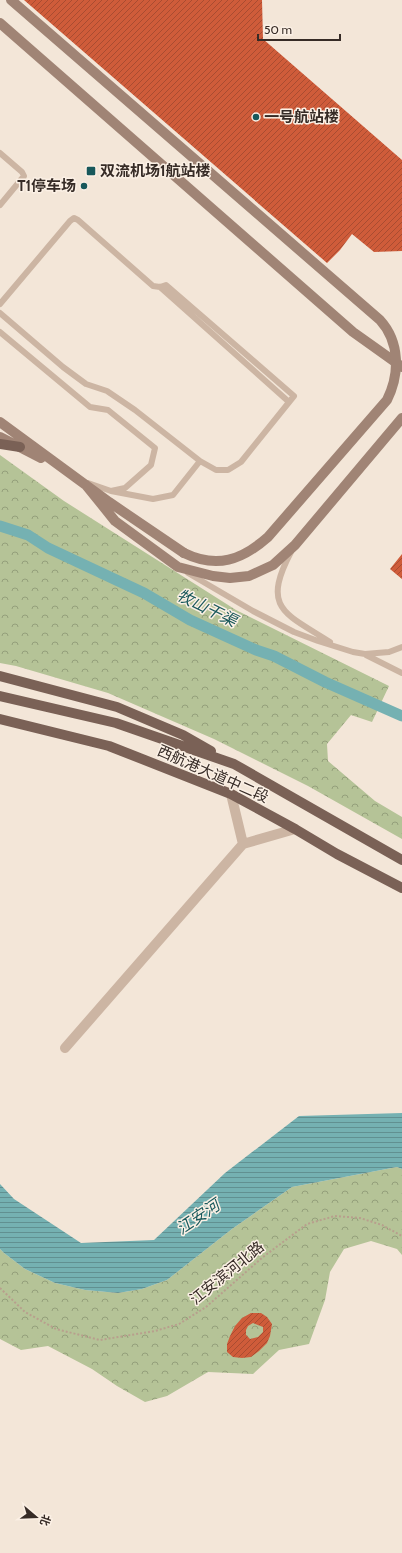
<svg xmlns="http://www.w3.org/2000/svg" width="402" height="1553" font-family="Cabin,'Noto Sans SC',sans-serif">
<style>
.park{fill:url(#park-crowns)}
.water{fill:url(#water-rules)}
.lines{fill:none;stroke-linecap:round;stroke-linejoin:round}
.canal{stroke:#75b1b2;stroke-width:11}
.building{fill:url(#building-hatch);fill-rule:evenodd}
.path{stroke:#b89f8d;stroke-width:2;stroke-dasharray:2 2;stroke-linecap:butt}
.lane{stroke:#ccb5a3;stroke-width:6}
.street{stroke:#ccb5a3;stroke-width:10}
.secondary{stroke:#a08475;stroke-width:10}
.primary{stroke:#7a6156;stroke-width:10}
.secondary-bridge{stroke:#a08475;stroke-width:10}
.poi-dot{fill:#18585b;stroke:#fbf0e5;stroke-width:1.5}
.labels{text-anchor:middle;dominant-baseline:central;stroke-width:3;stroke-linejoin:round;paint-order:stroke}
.poi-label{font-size:15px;font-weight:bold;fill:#362b26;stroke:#fbf0e5;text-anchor:start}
.street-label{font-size:15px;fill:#362b26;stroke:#fbf0e5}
.water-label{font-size:16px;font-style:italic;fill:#18585b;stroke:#fbf0e5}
</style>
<defs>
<pattern id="park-crowns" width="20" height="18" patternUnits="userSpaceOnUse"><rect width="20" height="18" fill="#b5c397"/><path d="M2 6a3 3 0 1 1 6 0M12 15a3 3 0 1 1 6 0" fill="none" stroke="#949f7b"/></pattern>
<pattern id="water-rules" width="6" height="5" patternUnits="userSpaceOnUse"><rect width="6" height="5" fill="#75b1b2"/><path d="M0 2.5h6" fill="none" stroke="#619091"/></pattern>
<pattern id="building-hatch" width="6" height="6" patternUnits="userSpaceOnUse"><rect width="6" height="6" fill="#cf5c3a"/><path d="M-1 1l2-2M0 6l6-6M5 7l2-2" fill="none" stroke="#a94c31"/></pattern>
</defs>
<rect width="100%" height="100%" fill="#f3e6d8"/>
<path class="park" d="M0,455L64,501L236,610L389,686L372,722L351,715L327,744L328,761L375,801L402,817V839L308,786L214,739L108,693L16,666L0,663Z
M397,1167L402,1169V1255L397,1249L371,1241L344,1249L330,1272L325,1300L309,1344L279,1350L253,1374L208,1372L167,1396L145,1402L117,1386L92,1369L48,1346L21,1350L0,1339V1249L4,1253L25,1269L55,1283L85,1290L118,1293L142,1289L167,1280L232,1229L292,1187Z"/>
<path class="water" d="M402,1113V1169L397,1167L292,1187L232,1229L167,1280L142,1289L118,1293L85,1290L55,1283L25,1269L4,1253L0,1249V1184L14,1199L81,1243L154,1240L225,1173L299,1116Z"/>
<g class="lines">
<path class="canal" d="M0,526L28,535L48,548L144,593L190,620L256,650L274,656L325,682L402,716"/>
</g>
<path class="building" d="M24,0H262L263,39L402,160V251L374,252L352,234L340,250L327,263Z
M402,554V579L390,569Z
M251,1313H261L267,1317L272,1324L270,1336L267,1343L259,1351L251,1357L242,1358L233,1357L227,1352V1344L230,1336L235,1326L242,1318ZM253,1323L263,1327V1332L258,1337L250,1339L246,1335V1330L248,1326Z"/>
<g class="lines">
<path class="path" d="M0,1288L25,1312L56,1329L100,1340L155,1331L179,1324L206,1307L263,1257L307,1224L335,1216L360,1218L382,1225L402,1236"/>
<path class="lane" d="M0,153L22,172L24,176L0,205
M160,287L289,402
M0,304L70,221L74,218L78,220L153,286L160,287L166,285L294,396L241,462L228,470H216L200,461L135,410L107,391L86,384L63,367L0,313
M0,332L90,407L108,410L155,448L151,465L125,488L111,491
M88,483L111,491L153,499L173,495L200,461
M291,552C261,609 285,613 330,642
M188,573L253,611L294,632L318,641L353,652L365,654L389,652L402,647
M366,655L402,673"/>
<path class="street" d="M231,794L243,844
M65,1048L243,844L295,829"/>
<path class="secondary" d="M0,23L353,332L402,367
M0,422L109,502L184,553
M0,437L41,458
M86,485L115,521L178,567L213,576L230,578L249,576L273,565L295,545L402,418"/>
<path class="primary" d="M0,444L20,447
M0,676L117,707L183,735L211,751
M0,696L116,723L234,764L402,860
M0,719L109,746L231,794L295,829L337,854L402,888"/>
<path class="secondary-bridge" d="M11,0L380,320C400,342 400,374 387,400L268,537C242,560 217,569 184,553"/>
</g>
<g class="poi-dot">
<circle cx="256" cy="117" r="4"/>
<rect x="86" y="166" width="10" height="10" rx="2"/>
<circle cx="84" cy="186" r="4"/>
</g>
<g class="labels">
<g class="poi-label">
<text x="264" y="117">一号航站楼</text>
<text x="100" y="171">双流机场1航站楼</text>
<text x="76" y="186" text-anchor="end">T1停车场</text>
</g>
<g class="street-label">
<text transform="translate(213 774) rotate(24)">西航港大道中二段</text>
<text transform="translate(227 1273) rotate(-39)">江安滨河北路</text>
</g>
<g class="water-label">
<text transform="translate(207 608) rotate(26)">牧山干渠</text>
<text transform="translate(198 1217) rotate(-34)">江安河</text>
</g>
</g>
<g transform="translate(36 1517) rotate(109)" stroke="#fbf0e5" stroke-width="3" paint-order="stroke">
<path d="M0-3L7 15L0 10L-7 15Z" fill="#362b26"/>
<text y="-6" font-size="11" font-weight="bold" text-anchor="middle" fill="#362b26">北</text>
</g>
<path d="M258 34v6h82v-6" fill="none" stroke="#362b26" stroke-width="2"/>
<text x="264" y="34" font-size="12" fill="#362b26" stroke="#fbf0e5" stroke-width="3" paint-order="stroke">50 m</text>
</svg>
